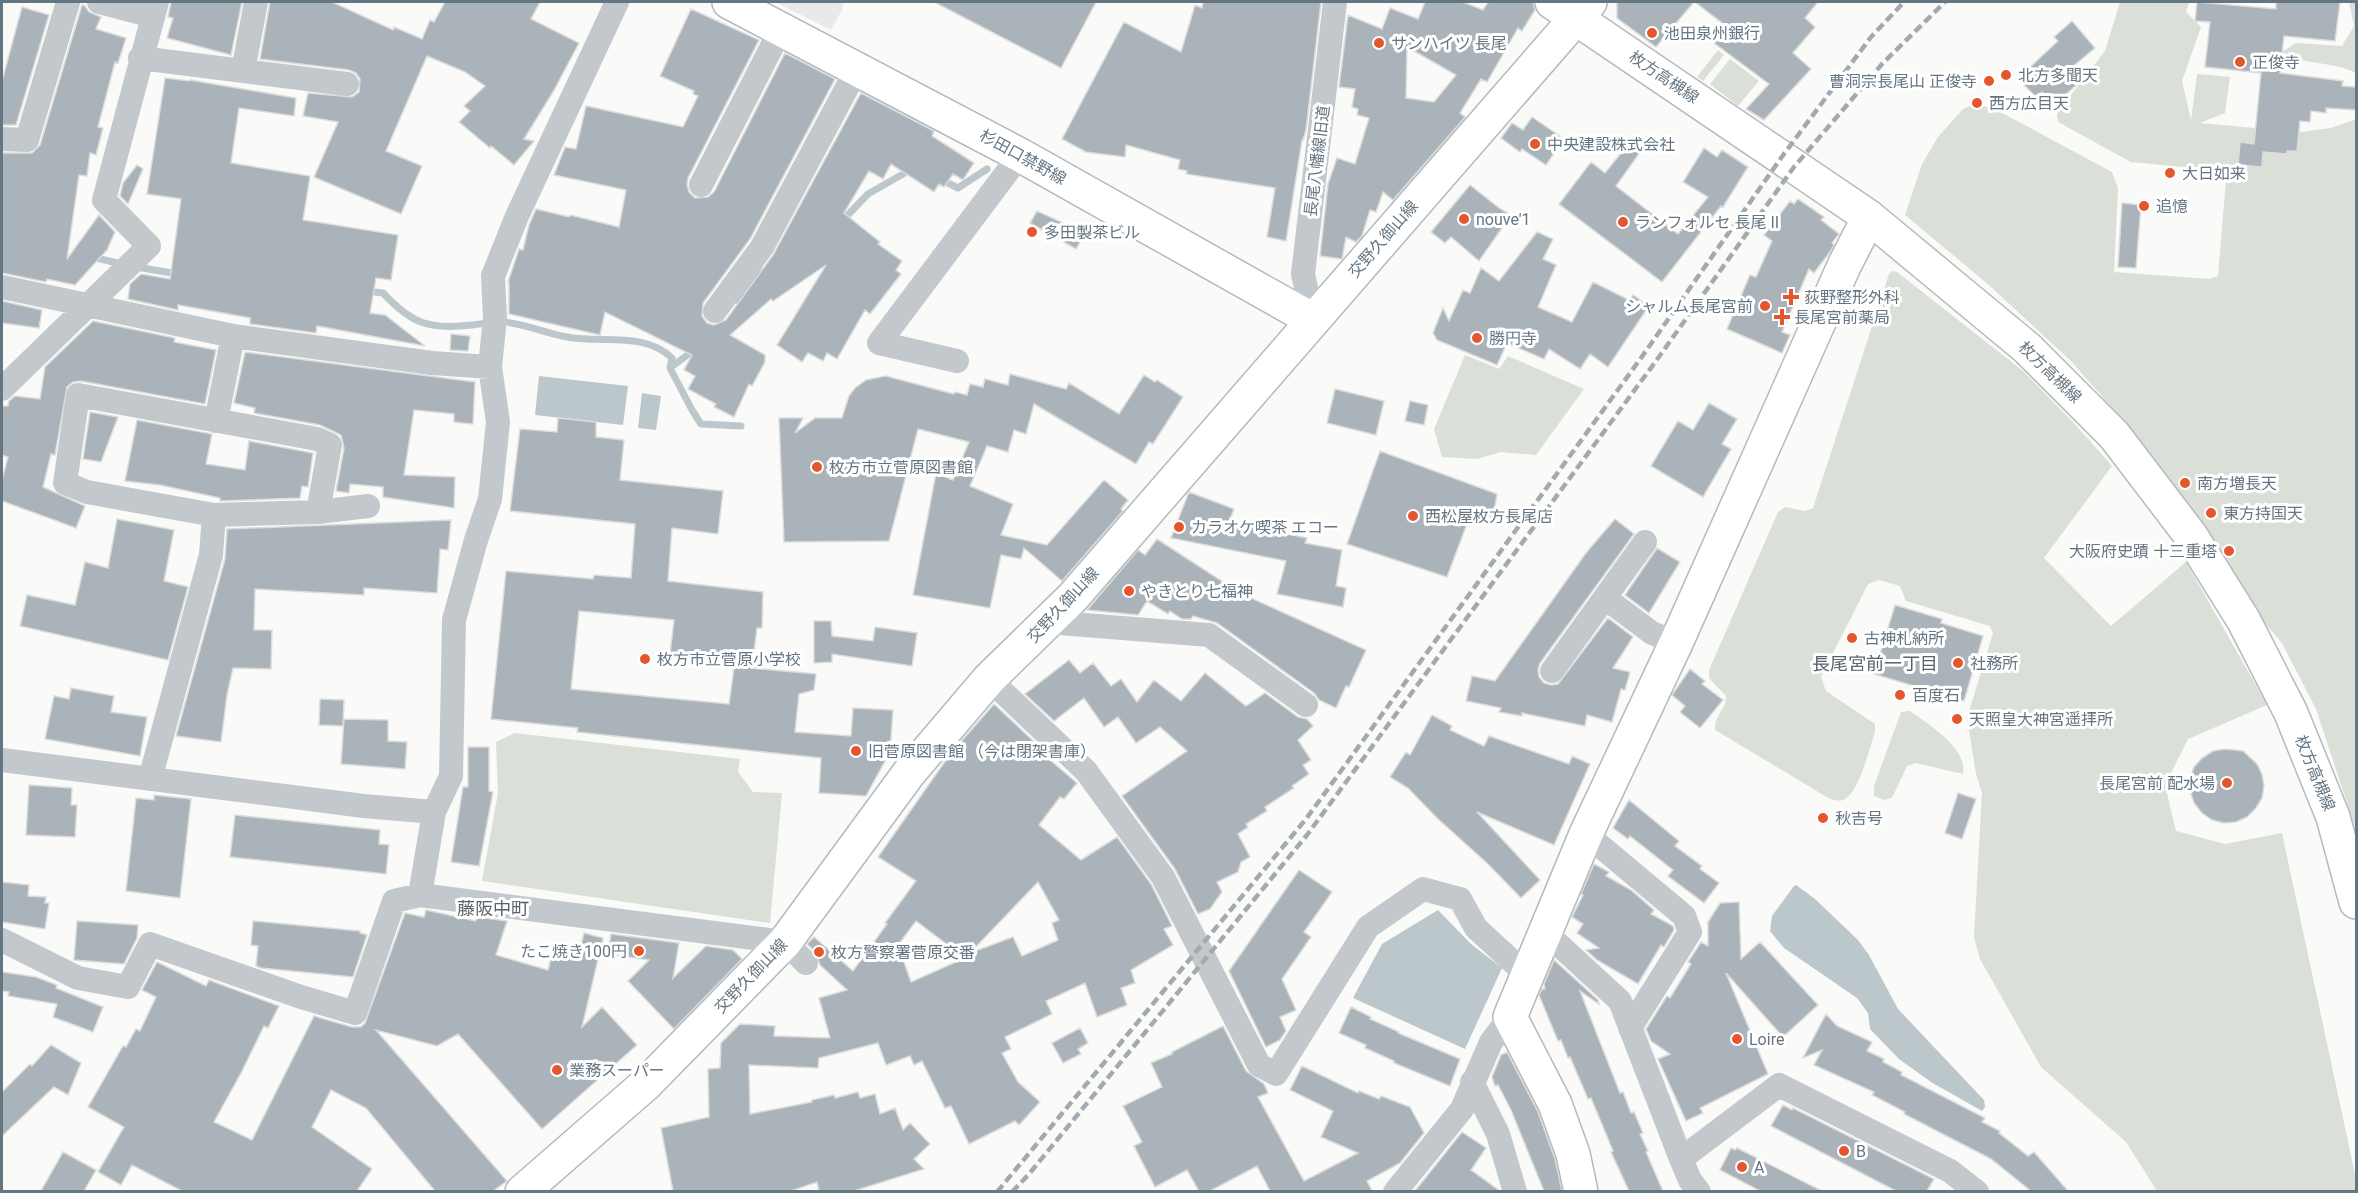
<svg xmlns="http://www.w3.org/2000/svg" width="2358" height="1193" font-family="Roboto,'Noto Sans JP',sans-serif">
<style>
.built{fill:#e8e9e9}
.green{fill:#dadfd7}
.water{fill:#bbc7cb}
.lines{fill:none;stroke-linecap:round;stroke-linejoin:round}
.stream{stroke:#bbc7cb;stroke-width:7}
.building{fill:#aab3b9;stroke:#dcdcda;stroke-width:1.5;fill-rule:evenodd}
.secondary-casing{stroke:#b3babf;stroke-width:36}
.primary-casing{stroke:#b5babe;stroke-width:36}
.street{stroke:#c3c8cc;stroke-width:24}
.secondary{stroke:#fff;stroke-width:33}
.primary{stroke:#fff;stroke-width:33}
.rail{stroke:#a2aab0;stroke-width:4.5;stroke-dasharray:9 4.5;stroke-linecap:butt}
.poi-dot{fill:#e4572e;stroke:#fff;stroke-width:2}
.labels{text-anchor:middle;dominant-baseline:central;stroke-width:6;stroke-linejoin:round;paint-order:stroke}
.poi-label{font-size:16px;fill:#657683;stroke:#fff;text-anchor:start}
.street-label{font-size:16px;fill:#657683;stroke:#fff}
.neighbourhood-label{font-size:18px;fill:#57646e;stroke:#fff}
</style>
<rect width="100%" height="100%" fill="#fafaf8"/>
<path class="built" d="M775,2H843V8L831,30Z"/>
<path class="green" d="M2120,2H2189L2186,12L2201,27L2182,81L2191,120L2197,74L2230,77L2225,113L2200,123L2300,132L2331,128L2356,119V830L2316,709L2282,643L2262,620L2192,508L2134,433L2071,361L1990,286L1905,215L1922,164L1938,137L1963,109L1970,106L1991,107L2112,172L2118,188L2114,272L2210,279L2218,276L2226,180L2215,170L2131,162L2058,122L2057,115L2060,109L2105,51Z
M2349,2H2356V73C2333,61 2305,66 2282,52L2296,43L2342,46L2354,26Z
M1718,50L1724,55L1703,81L1697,77Z
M1730,59L1759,81L1738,106L1710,84Z
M1892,271L1897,272L2023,371L2073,422L2112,466L2044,558L2111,626L2186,562L2267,705L2188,739L2165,785L2176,831L2225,844L2282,833L2356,1179V1191H2157L2126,1142L2041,1067L1980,959L1974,937L1982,793L1976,774L1967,718L1993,633L1990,626L1906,601L1900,586L1879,580L1868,584L1821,677L1826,691L1875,724V732C1869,749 1860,790 1845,799C1840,802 1835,800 1830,799L1715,730C1714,715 1727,709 1726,696L1709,678V670L1778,512L1785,507L1805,511L1813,508L1889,274Z
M1465,355L1499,369L1508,356L1584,389L1536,455L1501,452L1477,459L1442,457L1434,429Z
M1910,711C1928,724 1968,748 1963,774L1916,763L1907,766L1892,798L1884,800L1874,796V786L1901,712Z
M515,733L740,759L738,772L753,792L782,793L770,923L482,881L498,793L496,742Z"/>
<path class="water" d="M539,376L628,386L623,425L535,415Z
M642,393L661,396L656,430L638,428Z
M1796,885L1815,899L1858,940L1869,955L1898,1009L1984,1100L1985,1107L1982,1111L1931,1082L1899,1059L1870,1029L1868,1013L1857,998L1784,948L1770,931L1772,916L1794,886Z
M1438,910L1471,944L1502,968L1465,1049L1353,998L1382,944Z"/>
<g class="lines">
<path class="stream" d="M940,179L958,188L987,169
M841,222L868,194L903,174L909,168
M92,257L122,264
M136,267L178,274
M366,291L383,293C412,324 429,330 472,325C482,324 494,321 504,322C525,324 546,333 567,337C601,344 644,331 672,358L670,368L692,410L701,424L741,426
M737,300L764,271
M670,368L694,350"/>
</g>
<path class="building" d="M171,2H242L231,55L167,38L173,18L168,17Z
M270,2H332L393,30L394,27L422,39L430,20L434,22L445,2H540L531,19L579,43L553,92L524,139L534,141L514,165L491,146L490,148L459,122L470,111L464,106L485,86L465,72L427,56L386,151L422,166L401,214L314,177L338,122L303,116L308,93L352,97L359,92L360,79L356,73L349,70L260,59Z
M934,2H1096L1061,68Z
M1203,2H1321L1306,130L1303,140H1302L1286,241L1267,237L1275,188L1186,174L1187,171L1178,169L1180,160L1126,145L1125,157L1086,152L1062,139L1124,22L1181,52L1195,5L1202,8Z
M1425,2H1463L1483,10L1488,2H1533L1535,10L1522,31L1518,28L1487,82L1481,79L1460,113L1465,117L1461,122L1393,200L1383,192L1376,212L1370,210L1362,236L1356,242L1346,237L1342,259L1320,256L1328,184L1337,158L1355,164L1369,118L1357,115L1358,109L1352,107L1355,89L1339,87L1348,15L1382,29L1390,8L1418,19ZM1407,47L1456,75L1434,102L1406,98Z
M1617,2H1694L1656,47L1617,18Z
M1695,2H1818L1805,18L1815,27L1793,53L1811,69L1764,120L1746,109L1769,84L1710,40L1722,23Z
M2197,2L2276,9V2H2340L2335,41L2284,36L2280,73L2343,81L2342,86L2356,87V110L2326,108V113L2311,111L2310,122L2300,121L2297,151H2287V154L2263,152L2262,167L2238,165L2240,142L2254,144L2261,73L2205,67L2210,22L2195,21Z
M82,5L85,6L89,12L101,17L96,29L126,38L118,63L115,62L98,127L103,128L96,155L90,153L87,176L79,175L67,259L99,215L115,232L107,250L75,285L47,279L46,282L2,273V153H32L40,145Z
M22,7L49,15L16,125H2V81Z
M691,9L759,40L688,178L687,185L689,192L695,198L708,197L714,192L785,53L835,79L750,239L703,303L702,316L707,323L714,325L726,320L773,255L861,93L934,131L932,136L974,163L963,180L953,174L944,187L939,184L934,192L891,164L883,179L869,171L844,213L880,242L878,244L902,261L896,270L901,274L870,314L865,310L837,359L827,353L823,361L808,353L802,362L777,345L826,265L773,301L771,299L730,335L765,355V362L752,386L749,384L734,417L714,407L716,404L688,389L695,376L684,370L692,355L605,312L600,335L509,314V282H508L519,249L523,250L529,225L536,209L569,217L570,215L619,227L626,190L554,175L565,147L576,149L586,106L683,127L698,96L693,94L694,91L660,76Z
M2072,21L2095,48L2071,68L2082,80L2054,105L2042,92L2036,97L2024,85L2034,75L2028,69L2058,41L2054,37Z
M165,78L190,81V80L296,98L294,116L239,108L231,163L310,176L303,220L398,235L391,280L376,278L370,313L385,315L425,346L317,326L316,333L250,324V318L178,305V310L128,299L130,284L141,274L170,279L181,199L147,194Z
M1532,117L1564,139L1546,165L1522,149L1520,152L1501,138L1512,123L1523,130Z
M1630,142L1641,151L1616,186L1678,234L1708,197L1683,182L1704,148L1717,157L1722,150L1748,167L1723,207L1721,206L1662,282L1559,204L1591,162L1605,173Z
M137,165L143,169L128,204L120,196L123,183Z
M1470,185L1499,208L1511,215L1479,261L1451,237L1445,243L1431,232Z
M1798,199L1824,217L1821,220L1839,234L1832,243L1834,245L1830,252L1814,273L1809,269L1782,332L1790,335L1782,353L1727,329L1750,275L1756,277L1772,241L1764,235L1790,201L1794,204Z
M2122,203L2141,205L2136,268L2118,267Z
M1037,211L1085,233L1076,249L1030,223Z
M1537,232L1553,239L1543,259L1556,265L1538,307L1572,322L1593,282L1629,300L1633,295L1649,306L1608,367L1590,354L1580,369L1549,349L1544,359L1507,343L1497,365L1437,340L1433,333L1443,308L1449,321L1463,290L1470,293L1481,268L1499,281Z
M2,301L42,310L39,328L2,323Z
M93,321L175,338L174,342L216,350L205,404L81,381L73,382L67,387L55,455L51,454L43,487L85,506L76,528L2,501V480L8,457L2,455V406H8L9,401L15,396L40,399L45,367Z
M451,334L470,336L468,351L450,350Z
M245,352L475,382L473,424L454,422V414L414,410L404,475L455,477L454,508L383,497V487L350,484L349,493L336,491L344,448L341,435L320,425L254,413L255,408L234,403Z
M1010,374L1066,389L1069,383L1119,414L1144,375L1155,382L1157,380L1183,397L1153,444L1149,442L1136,464L1034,404L1026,434L1014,430L1008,452L987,446L970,486L1013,504L1001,535L1047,545L1104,480L1128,500L1121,509L1123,511L1062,581L1024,548L1021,559L1001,555L990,608L913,595L936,473L953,480L969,442L918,429L889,541L784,542L779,418H803L795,433L815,418H842L849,396L855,388L866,380L886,376L954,394L955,392L967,395L970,384L983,387L985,379L1008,385Z
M1335,389L1384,401L1376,435L1327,423Z
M1410,401L1428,405L1424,425L1405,421Z
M1709,403L1737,419L1722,444L1731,449L1703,497L1651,466L1678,421L1693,430Z
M90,412L118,417L101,462L83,459Z
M558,418L596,422V437L624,440L620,480L723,491L718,534L672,528L668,581L763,592L762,628H757L752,668L816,674L814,690L799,694L795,732L851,736L853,708L893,710L890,752L866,796L819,793L821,758L577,732L578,728L491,719L506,571L593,579L594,575L631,578L635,524L510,511L520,429L557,432ZM579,611L674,620L670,654L735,661L729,704L571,689Z
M137,420L212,434L206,464L245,470L249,441L313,453L308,487L302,486L300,498L220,501V498L160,485L125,481Z
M1380,451L1497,494L1493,517L1471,513L1447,577L1347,544Z
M1189,492L1234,509L1229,522L1307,538L1305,543L1342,550L1336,586L1346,588L1343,607L1277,594L1286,561L1171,538Z
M117,519L174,530L164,581L188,587L168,660L20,626L27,595L75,605L85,562L108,568Z
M1615,519L1634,534L1540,663L1538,670L1539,677L1544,683L1551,685L1558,684L1608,618L1633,637L1613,668L1630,672L1625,690L1621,689L1612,722L1587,715L1585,726L1522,713V716L1499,712L1501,708L1466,701L1472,676L1495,681L1586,553Z
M451,520L448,550L440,549L437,593L364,588V595L255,589L254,630H272L271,669L233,668L227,695L221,742L176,736L225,559L227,529Z
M1157,539L1240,593L1366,650L1349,687L1346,686L1336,708L1319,700L1314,693L1217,623L1193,616L1191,619H1182L1170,611L1168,614L1147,601L1138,615L1087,610L1138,550L1145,555Z
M1657,548L1680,562L1649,613L1625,595Z
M1895,605L1942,619L1941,623L1983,636L1964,701L1874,674Z
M814,621H831L832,636L873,641L875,627L917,633L912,666L832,654V662L814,663Z
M1069,660L1080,673L1093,663L1111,686L1121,679L1137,702L1154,680L1181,701L1205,673L1246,706L1265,693L1298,717L1307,719L1313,726L1298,740L1311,760L1303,765L1309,774L1292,786L1294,788L1265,807L1267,811L1246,824L1248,827L1238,834L1250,857L1241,862L1238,872L1217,882L1222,892L1210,909L1198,914L1175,869L1122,796L1187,751L1160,727L1136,743L1118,717L1104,727L1084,698L1054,721L1025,694Z
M1690,669L1705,681L1702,684L1723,700L1700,728L1680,712L1685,706L1672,695Z
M71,688L114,696L111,712L147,717L140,756L45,739L54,696L69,699Z
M320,699L344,700L343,726L319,725Z
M994,704L1045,752L1043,754L1077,783L1064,799L1060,797L1039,825L1081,860L1117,837L1151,884L1172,926L1164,929L1173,945L1131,970L1135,983L1121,988L1127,1005L1097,1017L1085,983L1046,1001L1052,1014L1005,1037L1011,1049L1002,1053L1018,1082L1040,1102L1019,1125L1015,1121L969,1144L951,1106L945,1108L922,1061L914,1065L910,1056L886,1065L878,1043L819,1058L818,1068L749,1065L750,1114L812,1102V1100L834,1095L835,1098L858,1092L860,1098L875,1094L880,1114L895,1108L903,1130L910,1123L930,1144L914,1159L924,1169L854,1191H819L817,1182L791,1191H673L661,1128L709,1117L708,1069L720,1068L721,1043L740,1024L775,1026L774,1036L830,1038L819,998L847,990L820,965L816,953L807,944L814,937L853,971L887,924L885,923L916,881L878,857L951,753ZM1038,882L1059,920L1052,923L1058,940L1022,956L1013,937L970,953ZM916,921L965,958L911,982L898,945Z
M1432,715L1452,726L1450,730L1484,746L1489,736L1569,764L1572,756L1590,764L1554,845L1477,812L1540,880L1521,898L1488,864L1437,818L1408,788L1390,777L1406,752L1410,755Z
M344,719L388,720V741L407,742L405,769L341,764Z
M468,747H489V791L493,792L479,866L451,862L463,787H468Z
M2225,749L2243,751L2257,764L2262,774L2264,786L2262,798L2256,808L2247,817L2236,822L2224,823L2212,820L2202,813L2194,803L2190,791V779L2194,767L2202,758L2213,751Z
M29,785L72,788L71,805H77L75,837L26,835Z
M1958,793L1976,799L1962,839L1945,833Z
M154,795L191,799L180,898L126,891L136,798L154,800Z
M1629,800L1679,841L1675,846L1702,866L1700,869L1719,883L1704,903L1668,876L1673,870L1630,836L1628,839L1613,828Z
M235,815L380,830L379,844L389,845L386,874L230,857Z
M1594,864L1609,872L1606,876L1631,890L1654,910L1651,914L1673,926L1674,930L1664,947L1661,945L1638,984L1597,960L1586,950L1599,948L1577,933L1583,924L1572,917L1583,895L1581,894Z
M1299,870L1332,892L1304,932L1311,937L1282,979L1296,1010L1280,1017L1286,1031L1280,1040L1266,1047L1229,971Z
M2,882L29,885L28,896L46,897L45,903H49L45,929L2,922Z
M1739,902L1741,959L1760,942L1818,1005L1783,1037L1726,973L1768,1074L1700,1108L1703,1113L1686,1121L1658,1059L1670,1054L1651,1041L1646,1029L1667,996L1670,998L1691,964L1688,962L1701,942L1708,946V922L1720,903Z
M426,910L475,921L479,917L507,921L496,955L548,970L554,946L579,954L584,933L603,938L582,1027L602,1007L637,1045L542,1129L458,1034L437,1046L376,1030L507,1181L493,1191H435L366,1108L331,1090L312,1127L372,1169L357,1191H182L132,1165L121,1185L98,1172L124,1127L88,1107L123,1046L126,1047L136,1029L140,1031L156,997L142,990L157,962L206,986L209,980L279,1006L268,1028L264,1026L241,1073L214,1122L252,1140L314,1016L352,1027H361L365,1023L405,913L424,917Z
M77,921L138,925L137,938L124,964L74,960Z
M253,921L360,931V933L367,935L353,977L261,968L256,966L258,946L251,945Z
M611,934L679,943L673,978L706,946L733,950L742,959L674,1029L628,981L649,960L608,954Z
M1554,960L1598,1000L1599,1004L1580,991L1620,1093L1623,1092L1631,1113L1634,1112L1643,1133L1640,1134L1648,1151L1646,1152L1663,1191H1629L1611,1152L1613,1151L1591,1098L1588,1099L1570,1057L1568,1058L1561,1040L1558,1041L1539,995L1542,989H1545L1544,984Z
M2,972L36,977L57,985L56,988L103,1007L93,1032L53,1017L57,1004L8,996L9,992L2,991Z
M1351,1007L1371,1017L1370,1019L1399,1032L1398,1033L1460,1059L1450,1086L1394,1063V1061L1365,1048L1366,1045L1339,1033Z
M1826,1014L1837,1026L1872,1042L1867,1051L1884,1059L1883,1062L1902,1072L1901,1075L1985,1118L1982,1122L2000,1131L1999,1133L2028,1156L2034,1152L2068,1191H2031L1991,1159L1904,1114L1905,1112L1872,1095L1874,1092L1814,1065L1822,1050L1803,1058Z
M1223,1026L1246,1071L1264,1084L1268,1093L1258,1097L1304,1181L1358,1153L1321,1137L1333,1111L1290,1090L1302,1066L1358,1093L1359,1091L1379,1099L1381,1096L1410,1107L1424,1133L1400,1163L1367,1181L1372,1191H1270L1257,1166L1210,1191H1199L1187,1170L1155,1187L1134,1146L1142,1142L1123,1106L1162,1087L1151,1063L1172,1054V1052Z
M1080,1028L1088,1043L1078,1049L1081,1054L1063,1063L1052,1043Z
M51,1045L81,1063L68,1095L54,1087L2,1136V1092L30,1064L32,1066Z
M1507,1052L1538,1112L1555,1159L1562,1191H1544L1511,1110L1498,1085L1495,1086L1492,1077L1501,1055Z
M1783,1105L1792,1110L1793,1108L1934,1179L1927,1191H1896L1771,1126Z
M1462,1132L1486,1148L1471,1170L1500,1191H1415Z
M1731,1148L1735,1150L1737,1148L1822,1191H1760L1720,1170Z
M63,1152L96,1170L84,1191H41Z"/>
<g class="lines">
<defs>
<path id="secondary" d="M729,2L1020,155L1313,320
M522,1192L646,1084L785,942L909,773L989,679L1073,597L1590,2
M1581,1192L1573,1154L1555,1104L1510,1017L1586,834L1676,643L1844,266L1869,217"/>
<path id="primary" d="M1552,2L1869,217L2027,348L2114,435L2191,536L2244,621L2291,713L2333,817L2356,902"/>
</defs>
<use href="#secondary" class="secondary-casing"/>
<use href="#primary" class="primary-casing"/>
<path class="street" d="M99,2L152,16
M617,2L517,216L493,276L495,318L490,367L498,422L490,499L476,540L454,620L451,776L434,812L420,895L785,942L806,963
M140,58L347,84
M243,71L256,2
M2,139L27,140L68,2
M701,185L781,29
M2,287L233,336L432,363L490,367
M715,311L762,247L857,69
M1313,320L1303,274L1335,2
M957,361L879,343L1020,155
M2,389L149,246L104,200L157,2
M216,421L233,336
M318,512L330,445L317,439L78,395L65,483L87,492L214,515L318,512L368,506
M1605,598L1652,633L1676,643
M1050,621L1060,623L1209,635L1306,705
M1552,671L1645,542
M989,679L1086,771L1163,877L1259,1065L1276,1074L1368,927L1423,889L1460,899L1476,928L1527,975
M2,760L364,806L434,812
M150,779L211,555L214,515
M1586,834L1684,916L1690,932L1630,1028
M1545,932L1620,1001L1681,1159L1690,1180L1699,1192
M2,940L78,978L128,987L150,944L301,997L355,1013L394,901L420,895
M1472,1082L1498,1134L1515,1192
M1681,1159L1779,1085L1950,1171L1977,1192
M1395,1192L1462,1109L1491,1042L1510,1017"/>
<use href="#secondary" class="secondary"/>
<use href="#primary" class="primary"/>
<path class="rail" d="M997,1192L1306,819L1641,358L1781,158L1871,37L1904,2
M1012,1192L1029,1174L1307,835L1656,361L1794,167L1882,64L1945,2"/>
</g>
<g class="poi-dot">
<circle cx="1652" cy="33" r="6"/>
<circle cx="1379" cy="43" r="6"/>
<circle cx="2240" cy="62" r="6"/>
<circle cx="2006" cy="75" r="6"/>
<circle cx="1989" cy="81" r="6"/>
<circle cx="1977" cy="103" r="6"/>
<circle cx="1535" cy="144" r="6"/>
<circle cx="2170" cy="173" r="6"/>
<circle cx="2144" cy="206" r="6"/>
<circle cx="1464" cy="219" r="6"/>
<circle cx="1623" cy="222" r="6"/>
<circle cx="1032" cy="232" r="6"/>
<path d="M1788 288h6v6h6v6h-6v6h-6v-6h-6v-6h6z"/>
<circle cx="1765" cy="306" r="6"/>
<path d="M1779 308h6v6h6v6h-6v6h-6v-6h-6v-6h6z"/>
<circle cx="1477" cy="338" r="6"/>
<circle cx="817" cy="467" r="6"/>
<circle cx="2185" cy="483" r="6"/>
<circle cx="2211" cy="513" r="6"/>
<circle cx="1413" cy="516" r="6"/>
<circle cx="1179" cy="527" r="6"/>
<circle cx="2229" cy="551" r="6"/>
<circle cx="1129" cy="591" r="6"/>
<circle cx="1852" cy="638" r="6"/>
<circle cx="645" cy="659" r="6"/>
<circle cx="1958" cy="663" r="6"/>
<circle cx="1900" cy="695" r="6"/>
<circle cx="1957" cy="719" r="6"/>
<circle cx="856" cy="751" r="6"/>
<circle cx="2227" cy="783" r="6"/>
<circle cx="1823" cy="818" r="6"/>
<circle cx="639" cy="951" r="6"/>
<circle cx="819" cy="952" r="6"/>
<circle cx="1737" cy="1039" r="6"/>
<circle cx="557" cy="1070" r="6"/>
<circle cx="1844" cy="1151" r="6"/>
<circle cx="1742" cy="1167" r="6"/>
</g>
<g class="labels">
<g class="poi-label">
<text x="1664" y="33">池田泉州銀行</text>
<text x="1391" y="43">サンハイツ 長尾</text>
<text x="2252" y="62">正俊寺</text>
<text x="2018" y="75">北方多聞天</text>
<text x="1977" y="81" text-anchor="end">曹洞宗長尾山 正俊寺</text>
<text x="1989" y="103">西方広目天</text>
<text x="1547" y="144">中央建設株式会社</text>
<text x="2182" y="173">大日如来</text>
<text x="2156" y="206">追憶</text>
<text x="1476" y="219">nouve'1</text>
<text x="1635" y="222">ランフォルセ 長尾 II</text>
<text x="1044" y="232">多田製茶ビル</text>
<text x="1804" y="297">荻野整形外科</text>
<text x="1753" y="306" text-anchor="end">シャルム長尾宮前</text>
<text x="1794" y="317">長尾宮前薬局</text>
<text x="1489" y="338">勝円寺</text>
<text x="829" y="467">枚方市立菅原図書館</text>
<text x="2197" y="483">南方増長天</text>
<text x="2223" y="513">東方持国天</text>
<text x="1425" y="516">西松屋枚方長尾店</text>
<text x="1191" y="527">カラオケ喫茶 エコー</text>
<text x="2217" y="551" text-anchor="end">大阪府史蹟 十三重塔</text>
<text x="1141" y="591">やきとり七福神</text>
<text x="1864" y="638">古神札納所</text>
<text x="657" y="659">枚方市立菅原小学校</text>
<text x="1970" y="663">社務所</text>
<text x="1912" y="695">百度石</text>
<text x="1969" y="719">天照皇大神宮遥拝所</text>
<text x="868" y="751">旧菅原図書館 （今は閉架書庫）</text>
<text x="2215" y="783" text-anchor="end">長尾宮前 配水場</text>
<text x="1835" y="818">秋吉号</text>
<text x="627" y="951" text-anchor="end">たこ焼き100円</text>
<text x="831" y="952">枚方警察署菅原交番</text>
<text x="1749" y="1039">Loire</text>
<text x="569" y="1070">業務スーパー</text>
<text x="1856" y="1151">B</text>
<text x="1754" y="1167">A</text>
</g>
<g class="street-label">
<text transform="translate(1664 77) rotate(34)">枚方高槻線</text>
<text transform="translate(1023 157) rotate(29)">杉田口禁野線</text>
<text transform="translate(1317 161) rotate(-83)">長尾八幡線旧道</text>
<text transform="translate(1383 239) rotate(-49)">交野久御山線</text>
<text transform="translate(2050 372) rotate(44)">枚方高槻線</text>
<text transform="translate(1063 605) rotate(-47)">交野久御山線</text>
<text transform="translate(2315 773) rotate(68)">枚方高槻線</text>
<text transform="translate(751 976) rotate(-46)">交野久御山線</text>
</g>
<g class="neighbourhood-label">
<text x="1875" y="663">長尾宮前一丁目</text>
<text x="493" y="908">藤阪中町</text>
</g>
</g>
<rect width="2358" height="1193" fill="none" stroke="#657683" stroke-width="6"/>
</svg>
